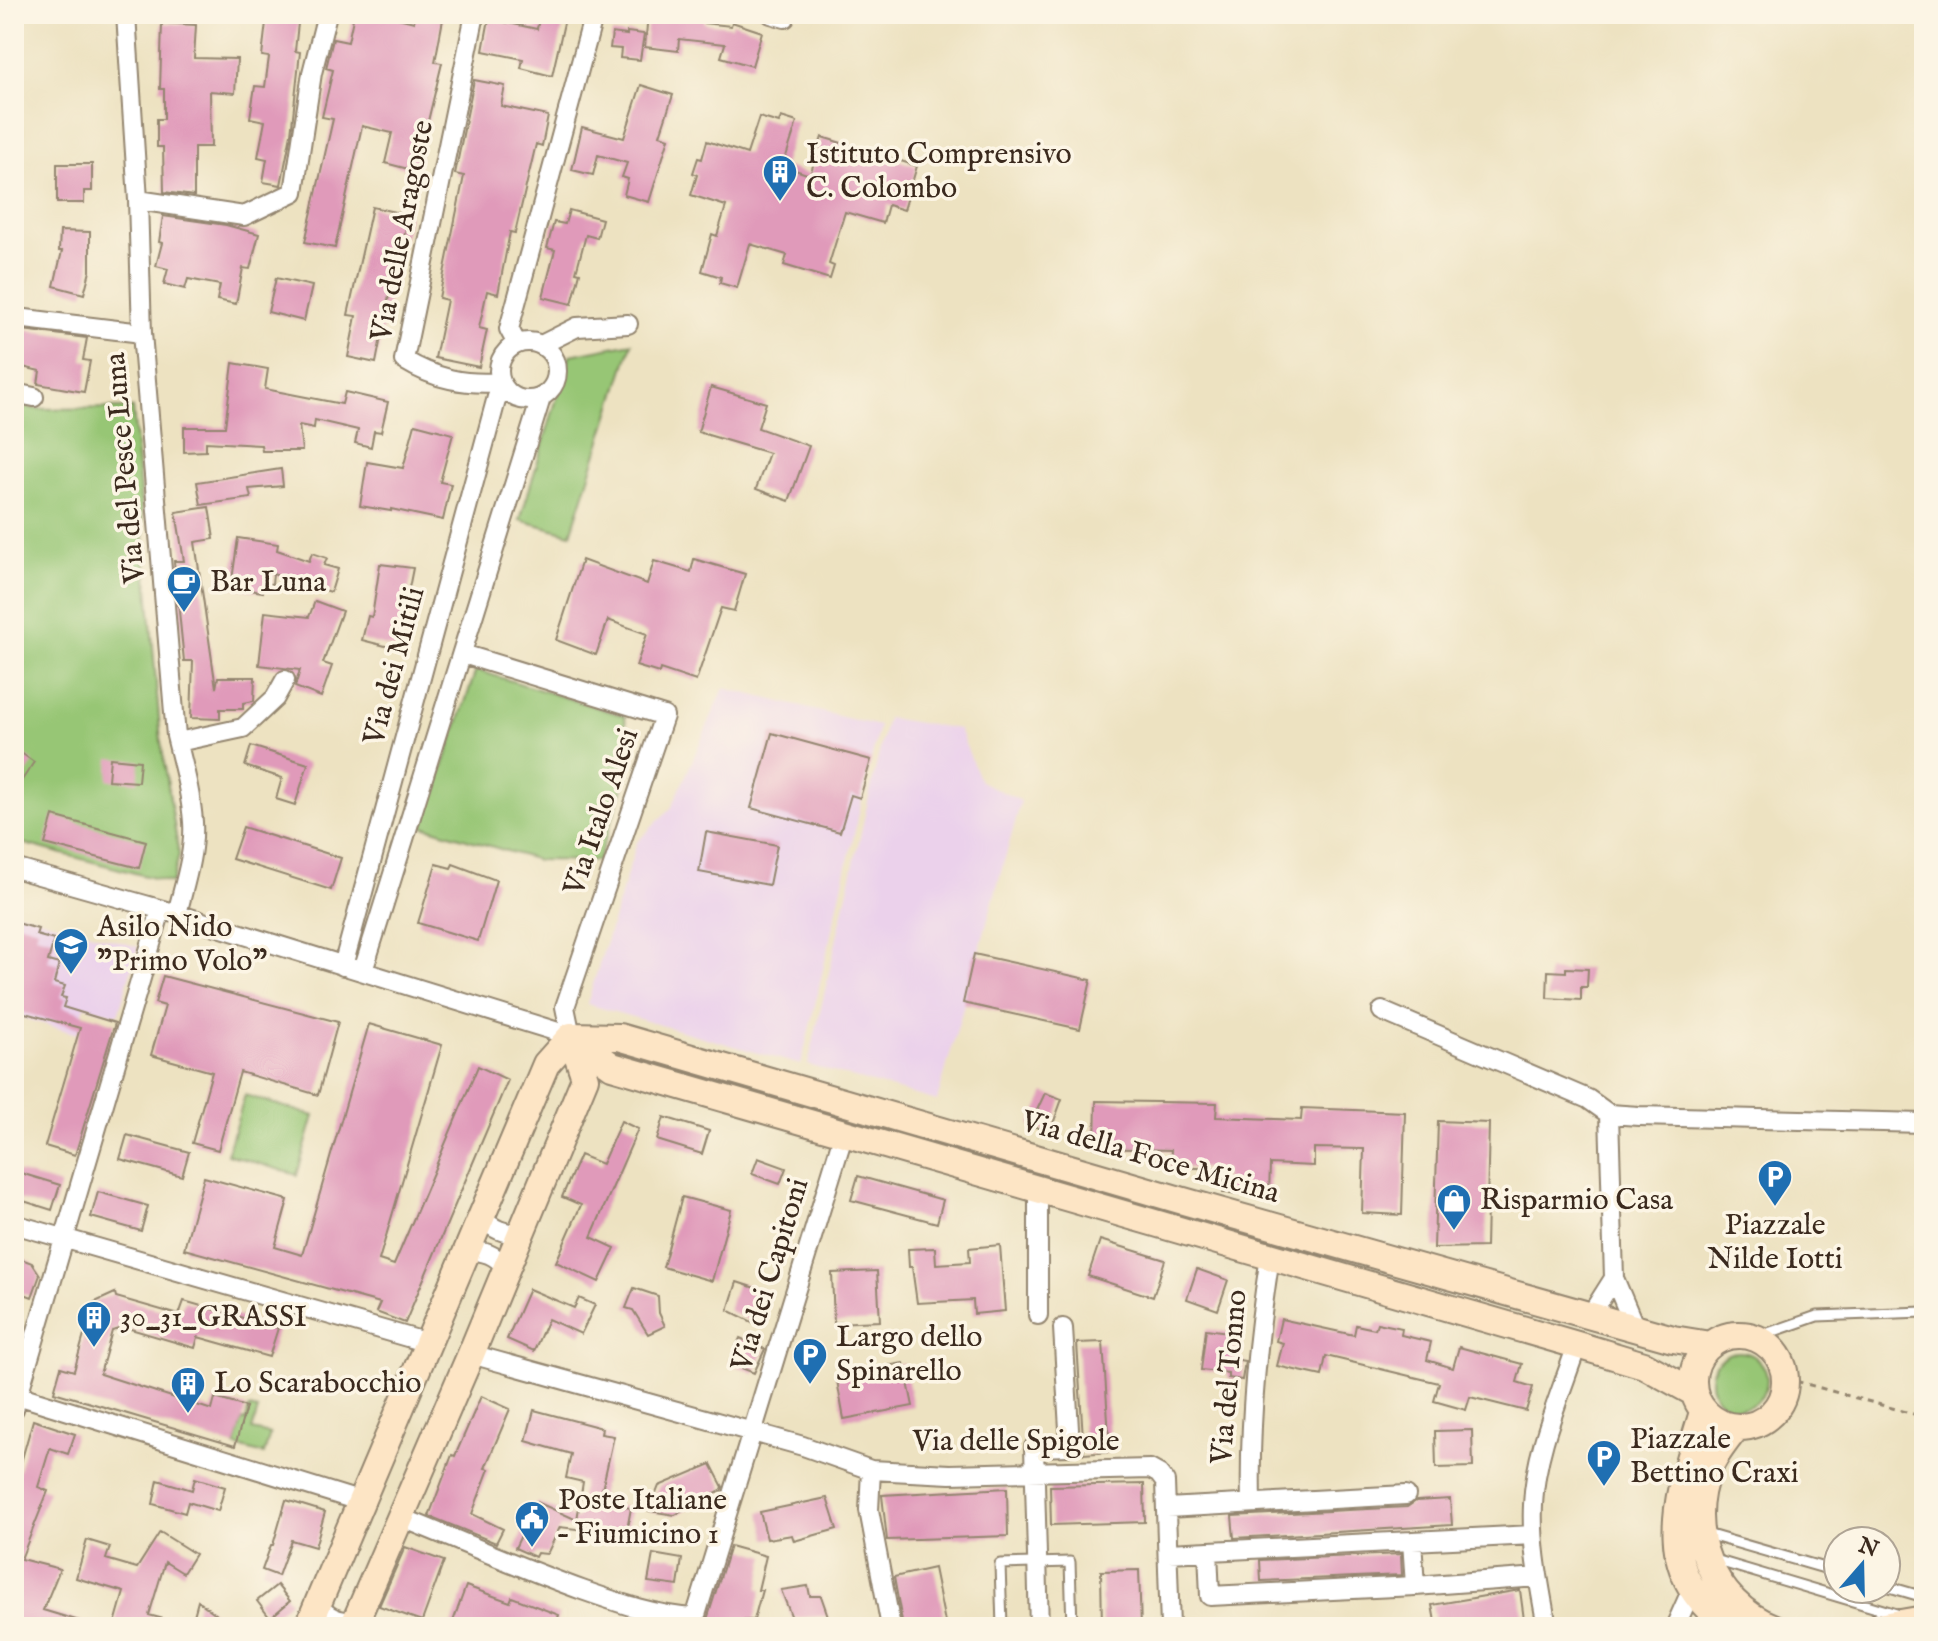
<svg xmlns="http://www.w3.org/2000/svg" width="1938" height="1641" font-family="'IM FELL English',serif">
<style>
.built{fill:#ebd1eb}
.green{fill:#97c675;stroke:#69784a;stroke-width:2}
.building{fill:#e09aba}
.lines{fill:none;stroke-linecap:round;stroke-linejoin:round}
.lane-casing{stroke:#948670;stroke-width:13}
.street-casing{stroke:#948670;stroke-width:22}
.secondary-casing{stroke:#948670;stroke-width:30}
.path{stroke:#948670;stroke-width:3;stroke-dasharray:6 6;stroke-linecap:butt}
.lane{stroke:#fff;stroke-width:9}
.street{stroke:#fff;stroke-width:18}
.secondary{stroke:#fde5c5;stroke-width:26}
.labels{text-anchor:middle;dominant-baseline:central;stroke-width:7;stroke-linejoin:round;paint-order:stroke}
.poi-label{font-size:30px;fill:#3b2a1e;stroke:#fcf5e5;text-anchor:start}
.street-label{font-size:30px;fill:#3b2a1e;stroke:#fcf5e5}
</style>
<rect width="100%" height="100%" fill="#fcf5e5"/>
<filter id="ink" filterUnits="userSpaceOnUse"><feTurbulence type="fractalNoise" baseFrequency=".0125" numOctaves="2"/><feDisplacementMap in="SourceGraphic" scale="16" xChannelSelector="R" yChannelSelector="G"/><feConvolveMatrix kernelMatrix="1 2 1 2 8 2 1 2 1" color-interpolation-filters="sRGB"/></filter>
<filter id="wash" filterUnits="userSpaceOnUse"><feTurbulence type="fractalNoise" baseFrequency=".006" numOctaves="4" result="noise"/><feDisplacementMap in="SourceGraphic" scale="32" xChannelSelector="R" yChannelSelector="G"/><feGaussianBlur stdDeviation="1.8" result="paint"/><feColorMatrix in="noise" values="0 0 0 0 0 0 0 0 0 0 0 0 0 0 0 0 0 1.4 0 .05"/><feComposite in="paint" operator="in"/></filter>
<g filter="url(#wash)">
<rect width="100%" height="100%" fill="#ede2c1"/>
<path class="built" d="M724,688L879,726L801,1065L587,1004L637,842L672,807Z
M887,718L959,729L980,781L1021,801L937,1101L808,1065Z
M14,911L138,947L118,1015L85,1006L77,1034L14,1015Z"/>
<path class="green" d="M632,343L571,534L520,520L570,355Z
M14,404L36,409L133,408L161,742L179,855L172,883L14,841Z
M476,670L625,716L629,770L598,861L537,860L423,826Z
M245,1095L314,1116L297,1175L227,1154Z
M1711 1380a28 28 0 1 1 56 0a28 28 0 1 1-56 0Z
M249,1408L258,1410L252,1430L270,1434L264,1454L235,1446L242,1420L246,1421Z"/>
<g id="blocks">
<path class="building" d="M267,14H299L295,51L300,52L291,134L281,185L263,182L267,159L258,157L265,121L250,118L255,86L265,87L269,57L262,56Z
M354,14H382L414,22L415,14H444L435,62L442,63L416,171L385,163L392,133L362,126L335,248L305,242L333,119L322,117L333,70L326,68L327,64L333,39L348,42Z
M540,14H566L552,76L521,68L523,59L483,51L489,19L537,29Z
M648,14H705L704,23L731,26L732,22L762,32L752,66L721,57L725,44L679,39L678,51L645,47Z
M162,23L196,25L194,58L237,59L235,93L210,91L211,147H194V196L164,192L163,147H157V119H164V89H160Z
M627,32L644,34L640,60L620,58L621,49L610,48L612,33L627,35Z
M474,80L505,86L501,106L548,116L542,146L536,144L515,233L510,232L498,294L487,291L479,328L487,330L479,367L435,358L447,300L439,298L464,176L455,174Z
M641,85L673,95L660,135L669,138L649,202L624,195L628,179L622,177L627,163L598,155L593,175L572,170L582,127L624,138Z
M759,117L779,123L781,117L797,122L783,166L810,175L822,137L917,166L904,210L888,205L883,223L845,212L829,264L834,266L830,279L784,265L787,255L750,244L737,288L720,283L721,277L702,271L712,234L717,236L726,206L691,195L697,175L693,173L698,158L702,159L707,141L747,154Z
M57,164H92V191H84V203H57Z
M372,207L409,215L397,270H394L376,363L348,357L356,316L348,315Z
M569,210L602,219L597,238L586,235L576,272L580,273L572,304L543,297L555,250L547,248L554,222L565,224Z
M163,216L226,225L259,234L250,269L243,268L236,304L217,300L220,285L188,279L185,289L164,284L168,269L156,266L162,243L159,242Z
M60,231L90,232V271L84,294L54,286L62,251H59Z
M276,278L312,286L304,321L268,312Z
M14,329L87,338L83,360L90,361L84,392L38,384L40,371L14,365Z
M233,363L268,369L265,389L342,404L345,392L388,402L381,432L374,431L371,447L355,443L358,430L315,420L314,428L299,425L302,451H262L261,445L206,442V451L184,452V427H225Z
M711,387L766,403L758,428L809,446L789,501L756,489L769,453L698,432Z
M415,424L453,434L440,482L451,484L443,520L391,509V511L360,506L367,462L403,468Z
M281,469L283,486L249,489L251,498L201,505L197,482Z
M209,507L214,539L195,542L216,688L218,677H255L254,701L243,703V709H220V719L191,718L193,661H184L174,561H184L176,512Z
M238,538L278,544L277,550L309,561L312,553L327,558L324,565L338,569L331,592L273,574L272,584L264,583L263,592L231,587Z
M694,559L745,574L734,611L721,608L696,681L660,669L659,673L636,666L647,634L608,620L596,655L556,640L582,560L647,584L654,561L691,572Z
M380,564L413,568L397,649L362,640L368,616L372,617Z
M315,601L342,611L323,663L332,666L321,697L295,687L300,670L259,665L265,612L309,617Z
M772,733L871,760L860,798L851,795L840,832L751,808Z
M251,746L308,764L295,805L276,799L282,778L245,766Z
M14,748L34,762L14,792Z
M110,758L140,761L138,782L108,780Z
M53,816L146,841L139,868L45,844Z
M243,827L341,858L331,890L232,859Z
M706,832L777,845L769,885L699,872Z
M436,864L451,868L453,864L496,880L478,941L418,923Z
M14,922L38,929L36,935L54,940L48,961L59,964L54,983L65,986L61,997L66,998L63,1007L115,1023L75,1155L45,1146L80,1028L14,1010Z
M974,954L1091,980L1080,1029L963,1003Z
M1566,968L1588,969L1587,987H1581V1000L1547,998L1548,971L1566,972Z
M163,976L338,1022L318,1095L240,1072L218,1150L192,1143L212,1072L151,1055L165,1006L155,1003Z
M369,1024L442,1045L379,1260L394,1265L478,1066L508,1080L405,1323L376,1312L380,1303L184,1249L204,1177L288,1200L275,1247L302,1255Z
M1045,1093L1062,1099L1050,1132L1030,1125Z
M1096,1101L1217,1103L1216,1117L1301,1120L1302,1108L1405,1112L1402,1215L1362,1213L1364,1149L1314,1148V1166L1270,1164L1269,1194L1223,1193L1225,1169L1170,1167L1171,1150L1095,1148Z
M664,1117L709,1131L702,1154L657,1140Z
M621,1121L638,1129L591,1237L615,1248L599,1282L556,1262L581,1205L562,1197L580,1155L602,1164Z
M1438,1121L1489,1123L1486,1247L1434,1248Z
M127,1135L189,1152L182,1176L120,1159Z
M758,1158L786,1168L780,1184L752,1174Z
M14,1171L60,1185L52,1210L14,1198Z
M858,1176L943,1200L937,1223L851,1200Z
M98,1192L148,1206L141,1231L91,1217Z
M682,1197L731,1210L712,1281L663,1267Z
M1100,1240L1165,1260L1153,1297L1088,1276Z
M1000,1245L1005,1311L974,1314L973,1300L917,1303L912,1267H909L908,1249L935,1248L936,1264L970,1262L969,1248Z
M14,1256L32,1263L40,1275L32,1297L14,1290Z
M1197,1269L1228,1280L1218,1310L1187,1299Z
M877,1271L880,1321L834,1323L832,1273Z
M737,1282L770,1293L765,1308L761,1309L754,1323L728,1310Z
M634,1288L658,1296L659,1313L665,1326L648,1334L633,1310L626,1308Z
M529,1289L574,1308L579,1298L595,1305L581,1334L548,1319L534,1351L507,1339Z
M115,1293L116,1297L179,1315L184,1301L278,1328L269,1357L198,1337L195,1348L124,1327L112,1331L100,1374L212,1410L215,1398L246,1407L235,1446L54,1392L61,1367L74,1371L93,1303Z
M1281,1319L1354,1335L1356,1325L1375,1329L1377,1323L1402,1328L1401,1335L1431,1342L1427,1360L1453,1368L1459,1347L1522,1364L1517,1382L1533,1387L1526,1411L1470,1397L1466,1410L1434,1401L1439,1383L1326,1356L1322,1376L1277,1366L1283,1343L1276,1341Z
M1206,1329L1236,1333L1233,1359L1245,1361L1242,1380L1228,1378V1373L1201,1370Z
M740,1338L765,1349L754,1373L729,1363Z
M1103,1342L1110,1452L1084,1454L1077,1343Z
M904,1363L913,1406L844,1419L836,1375Z
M481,1396L510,1409L485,1468L489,1469L472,1514L503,1529L496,1543L429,1516L452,1455L455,1456Z
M534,1410L602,1428L601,1434L614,1436L599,1503L631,1508L626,1535L560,1527L547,1554L537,1553L535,1557L515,1548L537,1502L577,1520L583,1482L566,1478L571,1454L526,1441Z
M33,1420L75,1434L68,1454L50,1448L38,1487L48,1491L21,1559L60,1569L43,1610L86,1623L85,1627H14V1487Z
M1472,1430L1473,1467L1436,1468L1435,1431Z
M711,1464L723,1487L721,1491L675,1515L649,1511L659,1486Z
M195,1478L225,1487L218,1511L188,1502L185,1513L153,1504L158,1480L192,1490Z
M1144,1484L1145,1522L1051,1525L1050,1486Z
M1007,1488L1008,1536L887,1540L882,1495Z
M827,1498L837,1529L794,1541L792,1535L767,1539L760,1512Z
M1450,1499L1452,1525L1234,1538L1232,1516L1407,1507L1416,1501Z
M286,1500L325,1512L315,1547L291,1540L278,1576L262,1570L271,1545H273Z
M160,1532L195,1554L183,1573L165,1562L149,1615L178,1623L177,1627H114L124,1592L76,1578L87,1540L110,1547L106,1559L137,1568Z
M730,1546L766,1556L758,1590H762L754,1620L706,1623Z
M405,1547L444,1561L422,1621L379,1606Z
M653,1554L682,1559L678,1586L648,1582Z
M1401,1554L1402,1575L1261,1581L1260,1560Z
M934,1568L946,1627H903L894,1577Z
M1139,1570L1141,1627H1102L1101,1571Z
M277,1585L290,1601L270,1618L257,1601Z
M466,1586L510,1602L512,1597L559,1615L555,1627H451Z
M808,1586L810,1596H821L828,1616L792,1618L781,1590Z
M1520,1590L1525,1627H1436L1432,1605Z
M198,1601L216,1614L213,1617L227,1627H191Z"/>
</g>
</g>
<g filter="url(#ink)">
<use href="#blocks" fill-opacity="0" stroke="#948670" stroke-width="2"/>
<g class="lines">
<defs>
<path id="lane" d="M1754,1338L1817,1316L1924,1312
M1703,1533L1838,1572
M1715,1560L1900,1615
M1886,1586L1924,1597
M1002,1627L1000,1564L1070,1562L1072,1627"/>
<path id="street" d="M126,14L138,200L142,333L176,736C183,765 191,793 193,822C195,853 184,885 177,914
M771,14L785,18L786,14
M593,19L612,14
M138,200L244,216L294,192L312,73L327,14
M17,318L142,333
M499 371a29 29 0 1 1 58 0a29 29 0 1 1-58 0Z
M517,344L509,329L594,14
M541,345L577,327L628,324
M14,393L34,397
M178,742L243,728L275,698L285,680
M14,868L177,914L571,1036L565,1007L664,716L463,654
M343,966L501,382C465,385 435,379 404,360L475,14
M363,971L541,398
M1382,1011L1588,1099L1609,1114L1639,1116L1924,1123
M1609,1114L1614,1278L1635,1328
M1038,1189V1315
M482,1218C494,1230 503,1233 520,1234
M14,1224L428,1343
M468,1251C485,1251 494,1254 506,1267
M1590,1316L1614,1278
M471,1354L803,1446L871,1470L950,1474L1150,1469L1159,1474L1165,1482L1170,1627
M14,1394L362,1502
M14,1409L161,910
M871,1470L869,1510L891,1627
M1251,1503C1249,1420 1257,1339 1270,1257
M1167,1508L1406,1495
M400,1517C460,1541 521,1568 582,1590C619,1603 656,1616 695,1618L844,1133
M1412,1541L1415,1586
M1208,1551L1210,1596L1415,1586L1538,1577
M1168,1553L1533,1535
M318,1605C329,1618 337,1621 355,1622
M1039,1627L1034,1447L1070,1446L1063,1328
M1547,1627C1540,1587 1531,1546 1533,1505C1535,1451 1560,1396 1577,1345
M1675,1627L1692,1589"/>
<path id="secondary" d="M571,1036L619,1037L1180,1200L1673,1339L1710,1345
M571,1036L612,1066L1577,1345L1644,1365L1693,1392
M1693 1381a46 46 0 1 1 92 0a46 46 0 1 1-92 0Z
M1703,1412C1680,1491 1646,1570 1731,1627
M1736,1428C1726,1441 1715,1454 1708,1470C1683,1529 1712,1604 1773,1627
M308,1627L546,1064L571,1036
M353,1627L471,1354L585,1078L571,1036
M1878,1627L1924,1619"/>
</defs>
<use href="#lane" class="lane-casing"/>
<use href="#street" class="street-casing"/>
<use href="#secondary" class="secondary-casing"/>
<path class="path" d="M1785,1378L1924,1417
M1619,1627L1659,1621"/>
<use href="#lane" class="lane"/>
<use href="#street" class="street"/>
<use href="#secondary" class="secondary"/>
</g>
</g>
<defs>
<symbol id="building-pin" viewBox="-11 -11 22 30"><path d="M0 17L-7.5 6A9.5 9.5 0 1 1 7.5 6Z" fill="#1f6fb2" stroke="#fcf5e5"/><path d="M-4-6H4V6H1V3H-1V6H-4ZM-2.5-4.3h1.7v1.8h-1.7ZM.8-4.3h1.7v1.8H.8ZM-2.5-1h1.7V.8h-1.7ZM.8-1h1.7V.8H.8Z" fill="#fff"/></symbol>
<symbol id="cafe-pin" viewBox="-11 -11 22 30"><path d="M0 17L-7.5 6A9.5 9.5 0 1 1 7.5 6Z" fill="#1f6fb2" stroke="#fcf5e5"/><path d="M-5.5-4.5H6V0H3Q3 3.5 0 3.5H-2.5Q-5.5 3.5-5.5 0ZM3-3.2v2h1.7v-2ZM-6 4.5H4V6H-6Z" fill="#fff"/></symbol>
<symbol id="school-pin" viewBox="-11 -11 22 30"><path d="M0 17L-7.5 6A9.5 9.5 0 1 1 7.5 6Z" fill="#1f6fb2" stroke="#fcf5e5"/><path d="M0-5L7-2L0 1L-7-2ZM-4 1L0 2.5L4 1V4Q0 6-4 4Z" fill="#fff"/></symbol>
<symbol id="parking-pin" viewBox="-11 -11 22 30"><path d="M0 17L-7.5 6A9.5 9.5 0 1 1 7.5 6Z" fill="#1f6fb2" stroke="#fcf5e5"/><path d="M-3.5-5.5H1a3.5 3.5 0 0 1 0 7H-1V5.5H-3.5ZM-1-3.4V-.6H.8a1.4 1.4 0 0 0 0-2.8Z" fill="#fff"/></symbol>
<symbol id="shop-pin" viewBox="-11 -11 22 30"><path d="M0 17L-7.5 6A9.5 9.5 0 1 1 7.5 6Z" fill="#1f6fb2" stroke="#fcf5e5"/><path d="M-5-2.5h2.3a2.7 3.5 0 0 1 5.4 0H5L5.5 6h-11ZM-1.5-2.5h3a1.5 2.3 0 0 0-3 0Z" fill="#fff"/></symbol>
<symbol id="civic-pin" viewBox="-11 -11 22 30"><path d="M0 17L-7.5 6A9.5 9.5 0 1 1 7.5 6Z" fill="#1f6fb2" stroke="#fcf5e5"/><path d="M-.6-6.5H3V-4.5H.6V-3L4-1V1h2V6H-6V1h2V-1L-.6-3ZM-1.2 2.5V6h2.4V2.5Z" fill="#fff"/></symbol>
</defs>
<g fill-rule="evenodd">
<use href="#building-pin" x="760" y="152" width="40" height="54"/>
<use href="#cafe-pin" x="164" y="563" width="40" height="54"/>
<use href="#school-pin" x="51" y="925" width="40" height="54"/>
<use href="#parking-pin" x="1755" y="1157" width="40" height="54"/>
<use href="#shop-pin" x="1434" y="1181" width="40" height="54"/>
<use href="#building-pin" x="74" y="1298" width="40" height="54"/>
<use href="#parking-pin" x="790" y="1335" width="40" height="54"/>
<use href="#building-pin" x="168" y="1364" width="40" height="54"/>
<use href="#parking-pin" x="1584" y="1437" width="40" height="54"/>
<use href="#civic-pin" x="512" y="1498" width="40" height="54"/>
</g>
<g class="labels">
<g class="poi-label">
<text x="806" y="155">Istituto Comprensivo<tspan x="806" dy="34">C. Colombo</tspan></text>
<text x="210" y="583">Bar Luna</text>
<text x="97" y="928">Asilo Nido<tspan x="97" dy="34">"Primo Volo"</tspan></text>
<text x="1480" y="1201">Risparmio Casa</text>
<text x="1775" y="1226" text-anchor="middle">Piazzale<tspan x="1775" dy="34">Nilde Iotti</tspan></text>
<text x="120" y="1318">30_31_GRASSI</text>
<text x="836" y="1338">Largo dello<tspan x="836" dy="34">Spinarello</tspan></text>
<text x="214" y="1384">Lo Scarabocchio</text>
<text x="1630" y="1440">Piazzale<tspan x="1630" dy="34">Bettino Craxi</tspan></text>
<text x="558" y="1501">Poste Italiane<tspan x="558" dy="34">– Fiumicino 1</tspan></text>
</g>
<g class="street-label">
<text transform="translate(403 231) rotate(-79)">Via delle Aragoste</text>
<text transform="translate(126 468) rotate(-95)">Via del Pesce Luna</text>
<text transform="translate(395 666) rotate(-75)">Via dei Mitili</text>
<text transform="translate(602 812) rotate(-71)">Via Italo Alesi</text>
<text transform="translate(1150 1158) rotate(16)">Via della Foce Micina</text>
<text transform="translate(771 1275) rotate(-73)">Via dei Capitoni</text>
<text transform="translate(1230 1377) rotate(-85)">Via del Tonno</text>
<text x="1016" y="1442">Via delle Spigole</text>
</g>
</g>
<rect width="1938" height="1641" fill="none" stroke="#fcf5e5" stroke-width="48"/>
<g transform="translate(1862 1565) rotate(20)"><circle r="38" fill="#fcf5e5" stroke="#afa495" stroke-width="2"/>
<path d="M0-6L14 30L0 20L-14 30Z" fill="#1f6fb2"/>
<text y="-12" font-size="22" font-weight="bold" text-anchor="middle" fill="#3b2a1e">N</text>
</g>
</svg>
